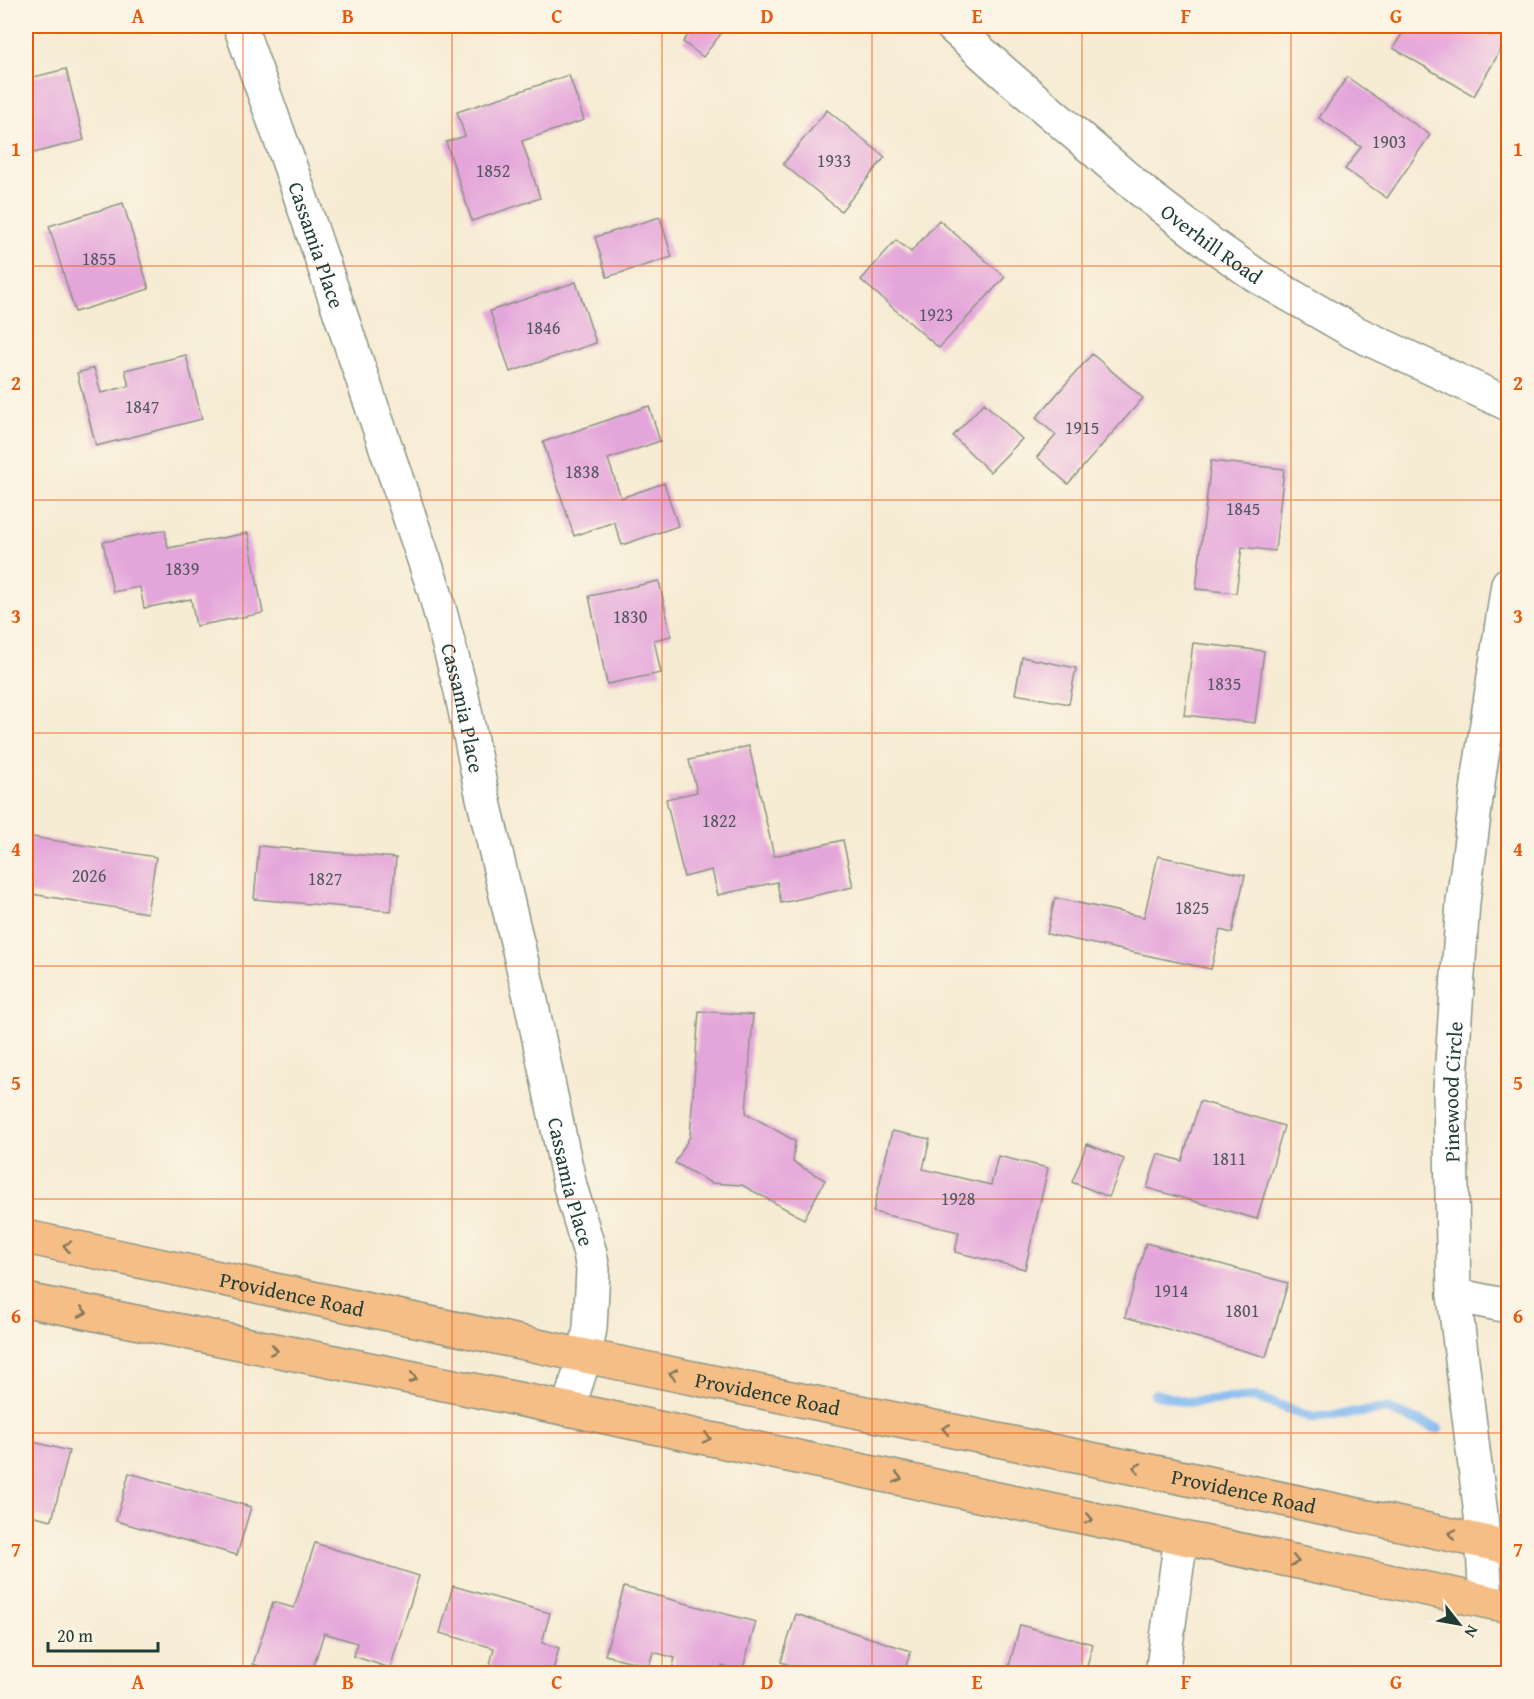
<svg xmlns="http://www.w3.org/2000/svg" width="1534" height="1699" font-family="'Gentium Book Plus',serif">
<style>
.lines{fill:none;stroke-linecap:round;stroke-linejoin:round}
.stream{stroke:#83b9f2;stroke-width:10}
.building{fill:#e4a6da}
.minor-casing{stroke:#8a9484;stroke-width:36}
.major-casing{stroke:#8a9484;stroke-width:36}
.minor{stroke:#fff;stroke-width:33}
.major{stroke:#f6be87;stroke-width:33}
.oneway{stroke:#807759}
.grid{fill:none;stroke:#e8590c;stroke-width:1.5;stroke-opacity:0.55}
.labels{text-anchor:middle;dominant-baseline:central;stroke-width:4.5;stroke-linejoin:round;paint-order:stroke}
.number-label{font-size:18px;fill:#50575e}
.street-label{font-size:21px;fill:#1f3d34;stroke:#fcf5e5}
.neatline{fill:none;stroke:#e8590c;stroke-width:2}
.grid-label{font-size:20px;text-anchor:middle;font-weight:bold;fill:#e8590c}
</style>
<rect width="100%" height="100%" fill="#fcf5e5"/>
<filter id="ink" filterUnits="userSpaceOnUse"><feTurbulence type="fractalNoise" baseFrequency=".0167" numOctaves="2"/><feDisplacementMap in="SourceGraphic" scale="12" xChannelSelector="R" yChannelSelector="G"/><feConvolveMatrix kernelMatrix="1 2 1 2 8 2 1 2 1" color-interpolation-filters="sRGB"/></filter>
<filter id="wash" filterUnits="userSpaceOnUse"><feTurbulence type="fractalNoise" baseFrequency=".008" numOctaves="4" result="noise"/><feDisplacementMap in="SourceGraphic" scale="24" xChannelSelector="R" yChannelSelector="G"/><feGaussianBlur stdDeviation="1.35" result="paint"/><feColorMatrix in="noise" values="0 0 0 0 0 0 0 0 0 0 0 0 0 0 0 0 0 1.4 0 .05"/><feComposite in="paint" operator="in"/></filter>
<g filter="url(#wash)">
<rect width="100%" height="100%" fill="#f6ebd3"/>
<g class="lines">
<path class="stream" d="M1155,1394L1186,1402L1256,1397L1313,1418L1387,1409L1438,1429"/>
</g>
<g id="blocks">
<path class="building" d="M681,26H727L703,57L683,42L690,32Z
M1407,26H1484L1507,39L1474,96L1393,48Z
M66,69L84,140L26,155V79Z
M569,75L584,120L522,141L540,198L472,221L446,142L465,136L457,112Z
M1347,77L1430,135L1387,198L1345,169L1361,147L1319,118Z
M827,110L885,157L841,211L783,164Z
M123,203L149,289L75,312L49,226Z
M660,217L672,257L607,277L595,237Z
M939,220L1005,277L939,348L861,280L896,240L911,252Z
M576,282L596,343L510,372L490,311Z
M1092,354L1143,398L1068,484L1037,457L1056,435L1036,418Z
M186,355L202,419L96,446L77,373L94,368L101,393L129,386L125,370Z
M984,403L1022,439L990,472L953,436Z
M649,406L660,441L608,459L621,498L664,483L678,526L622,545L614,522L574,536L543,442Z
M1211,461L1284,469L1275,551L1242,547L1236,593L1196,589Z
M165,530L168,548L248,533L263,613L196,626L191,599L144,608L140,587L113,592L103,542Z
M659,581L671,636L654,640L661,673L607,684L589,596Z
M1193,643L1264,651L1255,723L1184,715Z
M1022,657L1076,668L1069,704L1015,694Z
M749,746L774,856L843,840L853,887L781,903L777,882L718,895L712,870L684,877L666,799L697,792L689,760Z
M26,836L156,857L147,913L26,893Z
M259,846L396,858L391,911L254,899Z
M1158,856L1245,875L1232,933L1220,930L1211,969L1047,934L1055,898L1144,917Z
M699,1011L753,1015L746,1113L795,1141L793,1162L825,1180L804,1219L742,1185L711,1183L675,1163L690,1136Z
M1200,1101L1284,1126L1257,1219L1147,1188L1158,1154L1182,1161Z
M892,1131L930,1139L923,1169L991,1185L998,1156L1048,1168L1025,1269L955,1252L959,1232L873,1212Z
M1087,1144L1124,1159L1109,1197L1072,1182Z
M1146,1243L1288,1283L1266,1357L1125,1317Z
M26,1440L69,1451L52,1520L26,1514Z
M129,1473L251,1507L237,1555L116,1521Z
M315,1543L419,1576L390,1668L353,1656L357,1643L324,1633L311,1674H283L253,1664L273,1602L294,1608Z
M453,1586L550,1613L542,1643L559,1648L552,1674H488L494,1648L440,1633Z
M624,1587L756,1622L742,1672L722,1666L721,1674H671L675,1658L653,1652L649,1666L605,1655Z
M796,1614L911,1651L903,1674H815L781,1662Z
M1020,1625L1093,1644L1085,1674H1007Z"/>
</g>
</g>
<g filter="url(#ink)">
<use href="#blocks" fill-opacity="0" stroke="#8a9484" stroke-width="1.5"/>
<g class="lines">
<defs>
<g id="minor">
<path id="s1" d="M240,26L289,163L434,589L461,691L481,789L531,1001L570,1186L590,1253L593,1270L590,1328L585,1356L568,1409"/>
<path id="s2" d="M952,26L1002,71L1142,191L1211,244L1257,276L1354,332L1508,404"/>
<path d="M1454,1295L1508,1306"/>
<path id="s3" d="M1486,1600L1481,1515L1454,1295L1450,1091L1463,902L1479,776L1508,584"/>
<path d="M1162,1674L1181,1538"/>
</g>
<g id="major">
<path id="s4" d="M26,1237L585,1356L1189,1479L1508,1547"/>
<path d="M26,1300L568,1409L1508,1606"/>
</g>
</defs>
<use href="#minor" class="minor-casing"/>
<use href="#major" class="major-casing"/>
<use href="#minor" class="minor"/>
<use href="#major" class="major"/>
</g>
<defs><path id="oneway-chevron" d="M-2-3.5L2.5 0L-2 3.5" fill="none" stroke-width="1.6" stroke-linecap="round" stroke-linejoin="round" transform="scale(1.5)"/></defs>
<g class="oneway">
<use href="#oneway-chevron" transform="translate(67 1246) rotate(-168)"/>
<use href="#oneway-chevron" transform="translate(83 1312) rotate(11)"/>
<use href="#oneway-chevron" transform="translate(274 1350) rotate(11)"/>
<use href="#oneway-chevron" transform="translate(673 1374) rotate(-169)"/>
<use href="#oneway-chevron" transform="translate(413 1378) rotate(11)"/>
<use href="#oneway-chevron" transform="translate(946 1429) rotate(-169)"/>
<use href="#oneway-chevron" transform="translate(707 1438) rotate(12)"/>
<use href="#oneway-chevron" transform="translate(1137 1468) rotate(-168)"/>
<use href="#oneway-chevron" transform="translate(898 1478) rotate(12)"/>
<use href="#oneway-chevron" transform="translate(1089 1519) rotate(12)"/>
<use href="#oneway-chevron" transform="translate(1452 1534) rotate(-168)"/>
<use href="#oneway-chevron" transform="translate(1295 1561) rotate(12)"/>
</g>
</g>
<path class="grid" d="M243,26V1674M452,26V1674M662,26V1674M872,26V1674M1082,26V1674M1291,26V1674M26,266H1508M26,500H1508M26,733H1508M26,966H1508M26,1199H1508M26,1433H1508"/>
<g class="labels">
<g class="number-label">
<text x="1389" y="141">1903</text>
<text x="834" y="160">1933</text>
<text x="493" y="170">1852</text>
<text x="99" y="258">1855</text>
<text x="936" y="314">1923</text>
<text x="543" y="327">1846</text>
<text x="142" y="406">1847</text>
<text x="1082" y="427">1915</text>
<text x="582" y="471">1838</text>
<text x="1243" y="508">1845</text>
<text x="182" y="568">1839</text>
<text x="630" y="616">1830</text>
<text x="1224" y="683">1835</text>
<text x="719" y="820">1822</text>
<text x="89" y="875">2026</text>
<text x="325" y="878">1827</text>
<text x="1192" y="907">1825</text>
<text x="1229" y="1158">1811</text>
<text x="958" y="1198">1928</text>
<text x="1171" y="1290">1914</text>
<text x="1242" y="1310">1801</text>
</g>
<g class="street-label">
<text stroke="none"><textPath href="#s2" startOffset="339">Overhill Road</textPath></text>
<text stroke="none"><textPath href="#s1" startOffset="232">Cassamia Place</textPath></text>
<text stroke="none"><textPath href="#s1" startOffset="718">Cassamia Place</textPath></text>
<text stroke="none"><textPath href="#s3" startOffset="510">Pinewood Circle</textPath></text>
<text stroke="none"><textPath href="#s1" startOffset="1204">Cassamia Place</textPath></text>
<text stroke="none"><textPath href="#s4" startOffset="272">Providence Road</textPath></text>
<text stroke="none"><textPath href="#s4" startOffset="758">Providence Road</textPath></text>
<text stroke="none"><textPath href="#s4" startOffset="1244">Providence Road</textPath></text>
</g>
</g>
<rect width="1534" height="1699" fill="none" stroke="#fcf5e5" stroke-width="66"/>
<g transform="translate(1459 1624) rotate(121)" stroke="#fcf5e5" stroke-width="4.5" paint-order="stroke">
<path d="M0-4.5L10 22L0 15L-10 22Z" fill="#1f3d34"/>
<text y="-9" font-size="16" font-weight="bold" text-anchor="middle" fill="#1f3d34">N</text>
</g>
<path d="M48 1642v9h110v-9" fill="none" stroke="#1f3d34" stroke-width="3"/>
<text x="57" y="1642" font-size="18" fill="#1f3d34" stroke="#fcf5e5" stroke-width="4.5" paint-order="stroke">20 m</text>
<rect x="33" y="33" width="1468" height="1633" class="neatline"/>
<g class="grid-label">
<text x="138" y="23">A</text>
<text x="348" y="23">B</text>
<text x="557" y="23">C</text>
<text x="767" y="23">D</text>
<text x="977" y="23">E</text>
<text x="1186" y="23">F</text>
<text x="1396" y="23">G</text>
<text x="16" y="156">1</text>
<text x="1518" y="156">1</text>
<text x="16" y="390">2</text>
<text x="1518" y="390">2</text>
<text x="16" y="623">3</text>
<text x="1518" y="623">3</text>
<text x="16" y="856">4</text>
<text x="1518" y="856">4</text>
<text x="16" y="1090">5</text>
<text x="1518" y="1090">5</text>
<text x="16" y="1323">6</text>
<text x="1518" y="1323">6</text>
<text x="16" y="1556">7</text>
<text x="1518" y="1556">7</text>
<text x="138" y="1689">A</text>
<text x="348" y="1689">B</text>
<text x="557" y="1689">C</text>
<text x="767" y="1689">D</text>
<text x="977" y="1689">E</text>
<text x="1186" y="1689">F</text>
<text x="1396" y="1689">G</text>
</g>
</svg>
